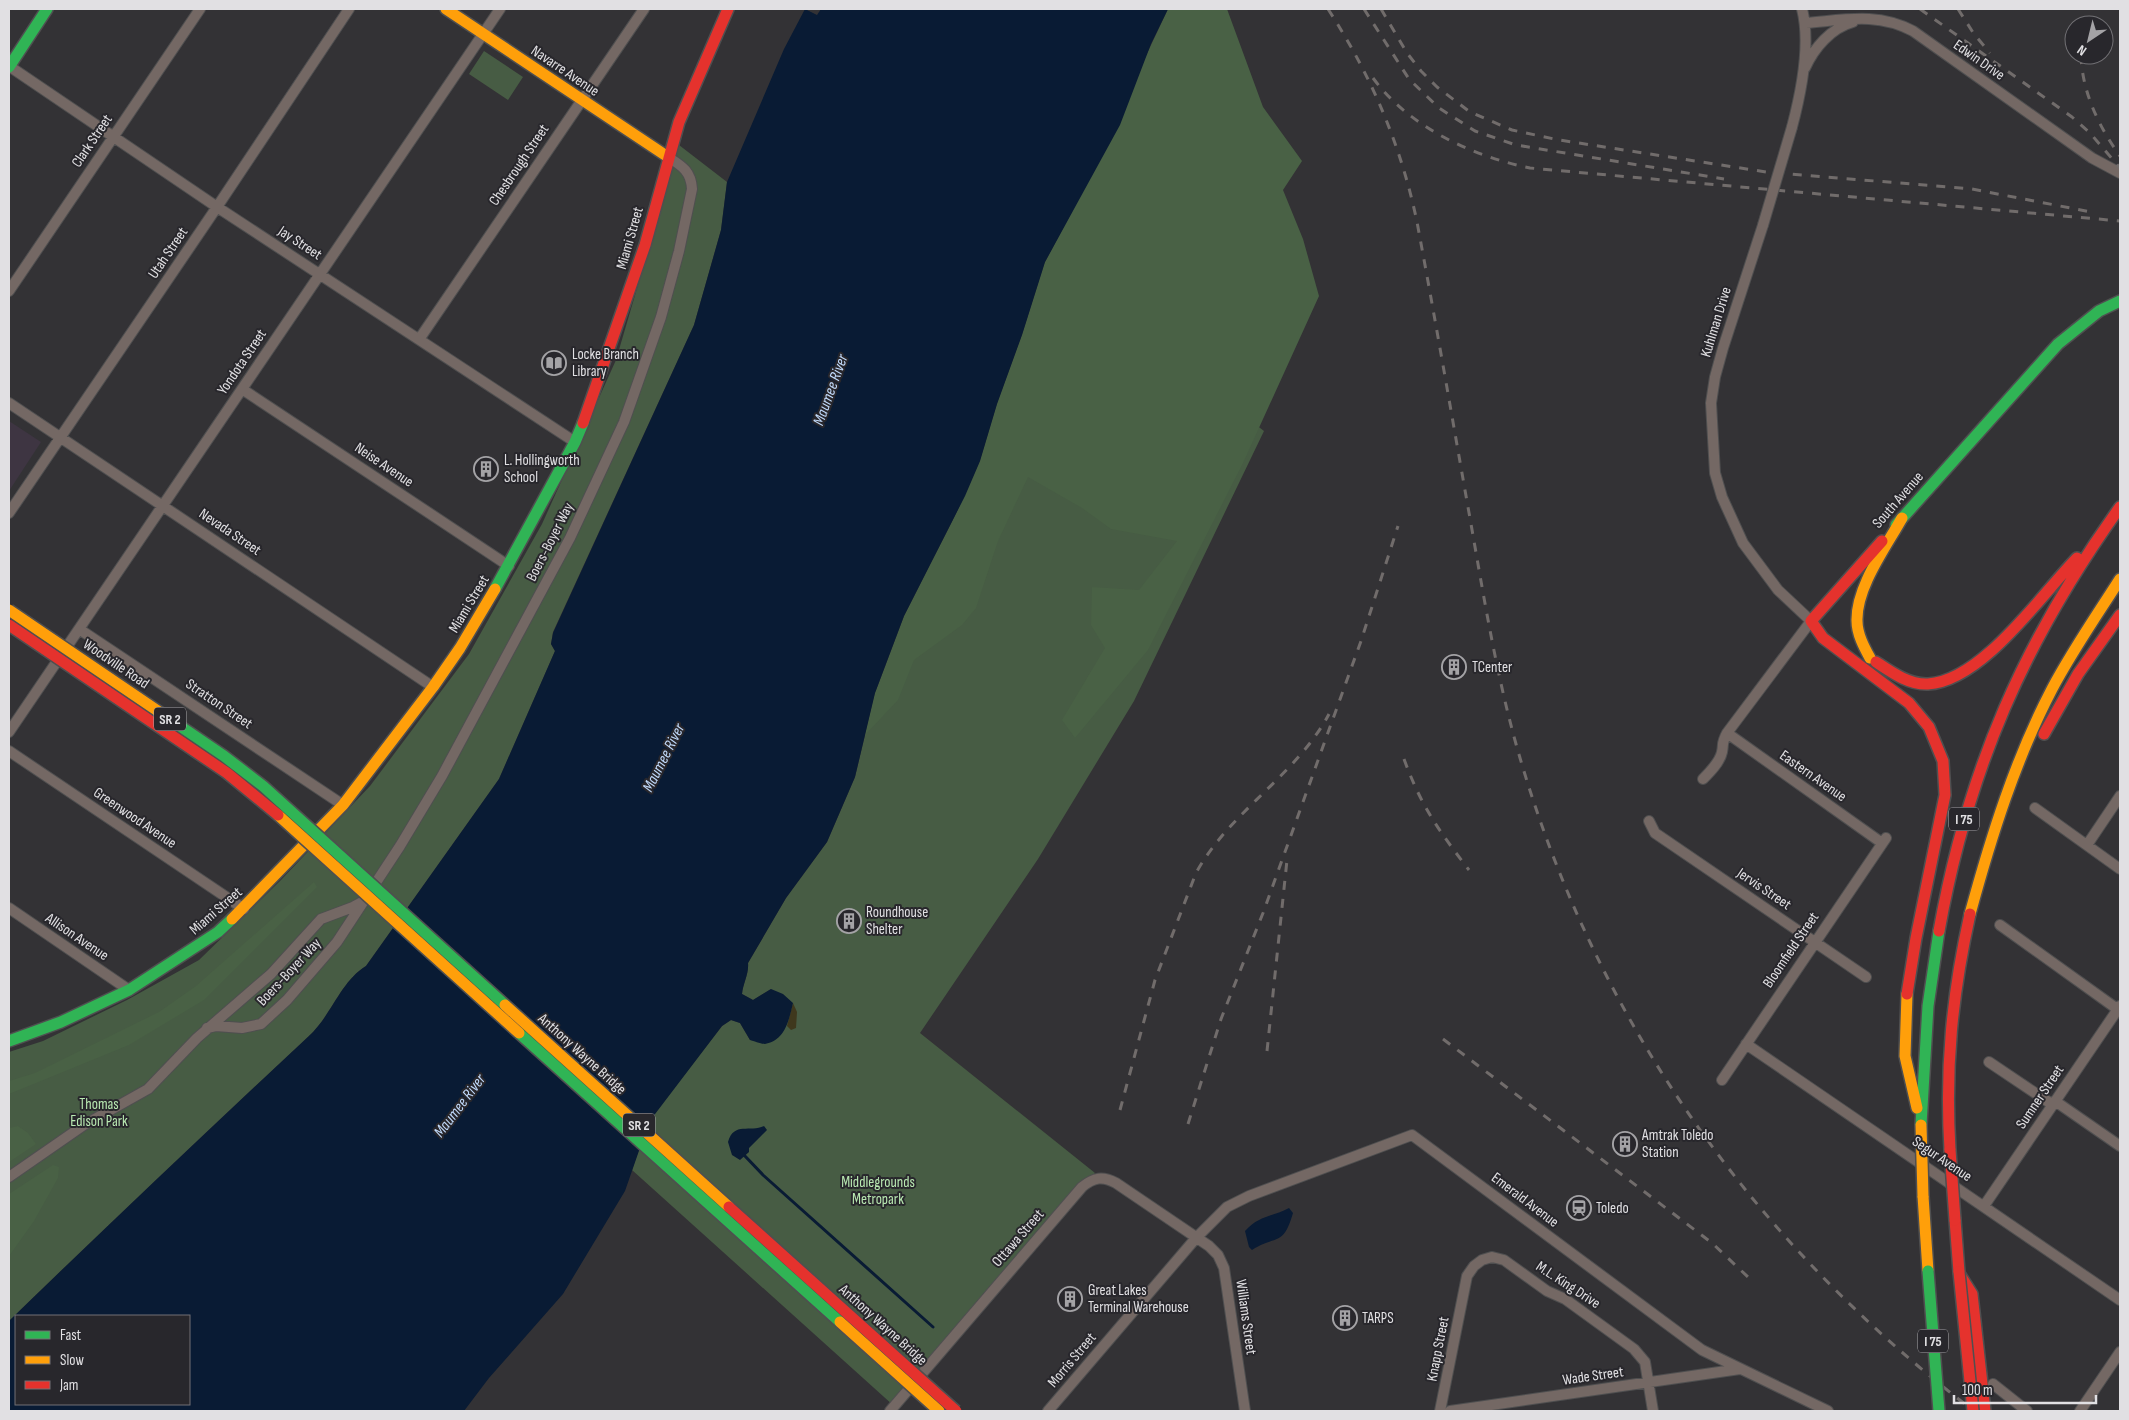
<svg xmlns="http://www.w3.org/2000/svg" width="2129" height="1420" font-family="'Sofia Sans Condensed',sans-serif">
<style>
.education{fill:#3e3542}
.green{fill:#475c44}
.forest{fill:#496145}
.sand{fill:#3f381d}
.water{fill:#091b34;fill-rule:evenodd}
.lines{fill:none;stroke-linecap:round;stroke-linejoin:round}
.stream{stroke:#091b34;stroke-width:3}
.street-casing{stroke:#4f4f50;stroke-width:12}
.fast-casing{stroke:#4f4f50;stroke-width:14}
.slow-casing{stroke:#4f4f50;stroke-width:14}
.jam-casing{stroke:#4f4f50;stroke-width:14}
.street{stroke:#746864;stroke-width:10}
.fast{stroke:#30b455;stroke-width:11}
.slow{stroke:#ff9f0a;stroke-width:11}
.jam{stroke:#e5322d;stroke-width:11}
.rail{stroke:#716c6b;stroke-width:3;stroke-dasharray:9 9;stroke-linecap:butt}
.street-bridge-casing{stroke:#4f4f50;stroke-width:12;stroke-linecap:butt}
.fast-bridge-casing{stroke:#4f4f50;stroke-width:14;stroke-linecap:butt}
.slow-bridge-casing{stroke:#4f4f50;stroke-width:14;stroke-linecap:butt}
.jam-bridge-casing{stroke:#4f4f50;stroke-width:14;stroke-linecap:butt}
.street-bridge{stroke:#746864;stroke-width:10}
.fast-bridge{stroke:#30b455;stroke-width:11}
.slow-bridge{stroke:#ff9f0a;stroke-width:11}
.jam-bridge{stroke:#e5322d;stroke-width:11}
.labels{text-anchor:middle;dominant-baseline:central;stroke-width:4;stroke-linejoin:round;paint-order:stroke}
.shield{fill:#28272c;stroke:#aaa8ac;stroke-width:1}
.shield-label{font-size:14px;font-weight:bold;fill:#e1e0e3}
.street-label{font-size:15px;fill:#e1e0e3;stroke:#28272c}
.poi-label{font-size:15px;fill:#e1e0e3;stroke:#28272c;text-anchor:start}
.park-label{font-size:15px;fill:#b9e9b2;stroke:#28272c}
.water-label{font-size:16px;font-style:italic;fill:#c2dbfc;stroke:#28272c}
</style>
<rect width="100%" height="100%" fill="#333235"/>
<path class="education" d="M9,421L41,442L9,491Z"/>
<path class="green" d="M484,51L523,77L508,100L469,74Z
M679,145L727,182L721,230L694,325L553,632L551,644L555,651L499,779L366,966C341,981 331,1016 309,1036C208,1130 108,1225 9,1321V1052L43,1041L127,1000L199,960L281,880L370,786L469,654L542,524L616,360Z
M1045,262L1264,431L1134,701L1038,859L920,1033L1095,1173L894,1406L632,1170L648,1122L722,1026L731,1020L740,1023L750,1040L771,989L753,1000L742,994C743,983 749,974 748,963L786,898L827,842L855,777L875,693L980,461L997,404L1022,335Z"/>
<path class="forest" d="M1168,9H1227L1263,107L1302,161L1283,190L1303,239L1319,296L1243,463L1148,650L1075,738L1062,720L1105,648L1091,625L1092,587L1139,590L1177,541L1111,529L1082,508L1028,477L998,541L976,608L962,625L914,660L898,700L865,735L875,693L904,616L965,496L980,461L997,404L1022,335L1045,262L1076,204Z
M314,882L317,887L204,1000L129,1045L9,1094V1081L35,1073L159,1012L196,986Z
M18,1126L28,1133L36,1144L9,1162V1128Z
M53,1165L59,1167L58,1178L34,1221L9,1256V1194Z"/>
<path class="sand" d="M793,1003L797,1012L796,1028L791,1030L787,1026Z"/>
<path class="water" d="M805,9L817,15L821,9H1168L1151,44L1120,125L1045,262L1022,335L997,404L980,461L965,496L904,616L875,693L855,777L827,842L786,898L748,963C749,974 743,983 742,994L753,1000L771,989L783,994L793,1003C789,1019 786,1040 765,1044C761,1044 754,1041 750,1040L740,1023L731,1020L722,1026L649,1122L625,1191L563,1294L489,1378L464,1411H9V1321C108,1225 208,1130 309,1036C331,1016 341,981 366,966L499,779L555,651L551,644L553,633L694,325L721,230L727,182L784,49ZM16,1316H189V1404H16Z
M764,1126L767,1130L749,1148V1152L740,1160L732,1155L728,1142C734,1121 750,1133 764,1126Z
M1289,1208L1293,1213C1283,1247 1278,1234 1252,1250L1249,1247L1245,1231C1260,1215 1272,1217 1289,1208Z"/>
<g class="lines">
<path class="stream" d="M744,1155L763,1175L933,1327"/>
<defs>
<path id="street" d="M1806,23C1844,20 1877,12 1913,31L2092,158L2120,173
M9,66L217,207L575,442
M1805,68C1814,48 1831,28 1853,22
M1792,127C1801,93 1811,44 1802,9
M9,291L200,9
M420,338L644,9
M242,389L509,566
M9,403L433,687
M9,513L217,207L349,9
M79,629L343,805
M9,732L500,9
M1727,733L1882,843
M9,751L244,909
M1703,779C1710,772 1720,762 1722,752C1724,743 1721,744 1727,733L1811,621L1778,590L1743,543L1722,497L1715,473L1711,403L1715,377L1723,348L1763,225
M2035,808L2120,869
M1649,821L1655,833L1866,977
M2087,845L2120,796
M9,908L129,990
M2000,925L2120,1011
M207,1028L216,1026L242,1028L261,1024L287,1000L337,942L400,846L442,776L570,538L624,422L661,317L679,251L692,189C691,171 682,166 668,157
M1746,1044L2120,1300
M1989,1062L2053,1105
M1722,1080L1886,838
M2055,1101L2120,1146
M9,1177L84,1125L148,1089L197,1038L271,974L321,919L353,907L364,901
M1984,1206L2120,1006
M1993,1384L2027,1411
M890,1411L1082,1187C1094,1177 1103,1176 1116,1183L1209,1246L1218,1255L1224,1268L1245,1411
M1048,1411L1196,1238L1227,1207L1249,1196L1412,1135L1702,1350L1828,1411
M1440,1411L1467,1276L1474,1266L1482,1260L1492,1257L1504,1260L1547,1291L1565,1299L1634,1349L1645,1362L1653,1411
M1450,1411L1740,1369
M2080,1411L2120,1352"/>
<path id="fast" d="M9,67L47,9
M1896,525L2058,344L2099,311L2120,301
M495,589L575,442L583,423
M9,1041L61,1022L129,990L218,932L232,919
M1921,1125L1928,1006L1939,931"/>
<path id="slow" d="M446,9L668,157
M1870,658C1864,647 1857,634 1857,621C1856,587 1886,547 1902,518
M1970,914C1991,837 2015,760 2052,689C2072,651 2097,615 2120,579
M232,919L343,805L433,687L460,648L495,589
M1907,994L1905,1056L1917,1108
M1923,1196L1928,1271"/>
<path id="jam" d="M583,423L645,245L679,122L728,9
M1811,621L1882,541
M1811,621L1823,638L1909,703L1929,727L1943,761L1945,795L1916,938L1907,994
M1876,662C1891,672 1909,685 1928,684C1982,681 2041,595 2077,558
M2044,734L2078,674L2120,615
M1939,931C1968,769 2024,641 2120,507
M1950,1150C1945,1067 1952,995 1970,914
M1955,1220L1959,1272
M1960,1275L1972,1294L1985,1411"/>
</defs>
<use href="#street" class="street-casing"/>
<use href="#fast" class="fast-casing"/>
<use href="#slow" class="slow-casing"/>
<use href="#jam" class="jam-casing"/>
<use href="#street" class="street"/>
<use href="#fast" class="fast"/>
<use href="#slow" class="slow"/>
<use href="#jam" class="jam"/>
<path class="rail" d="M1328,9C1371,75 1401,145 1417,222C1436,323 1453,423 1471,524C1484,598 1496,672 1516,744C1592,1015 1751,1241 1974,1411
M1364,9L1409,79L1439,108L1475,131L1516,145L1724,179
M1381,9L1407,53L1421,71L1437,87L1470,112L1512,130L1559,140L1766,172L1972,189L2091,212
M1920,9L2072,117L2090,133L2120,168
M1958,9L1974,34L1990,53
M2088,25L2090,9
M2081,55C2082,92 2099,127 2120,156
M1373,78C1409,127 1472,156 1530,168L2120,221
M1404,759C1421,806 1439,831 1469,870
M1443,1039L1712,1243L1749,1278
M1267,1051L1287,860
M1120,1110L1155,980L1196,873C1230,811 1296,776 1329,714
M1188,1124L1221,1019L1263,913L1361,641L1398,526"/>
<defs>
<path id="street-bridge" d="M1763,225L1792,127"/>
<path id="fast-bridge" d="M177,724L224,756L263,786L505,1005
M519,1033L840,1322
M1928,1271L1939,1411"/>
<path id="slow-bridge" d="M9,610L177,724
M278,815L519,1033
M505,1005L729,1207
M1921,1125L1923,1196
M840,1322L939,1411"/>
<path id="jam-bridge" d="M9,625L227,773L278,815
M1950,1150L1955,1220
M729,1207L956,1411
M1959,1272L1973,1411"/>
</defs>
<use href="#street-bridge" class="street-bridge-casing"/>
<use href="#fast-bridge" class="fast-bridge-casing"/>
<use href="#slow-bridge" class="slow-bridge-casing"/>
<use href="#jam-bridge" class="jam-bridge-casing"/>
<use href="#street-bridge" class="street-bridge"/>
<use href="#fast-bridge" class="fast-bridge"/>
<use href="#slow-bridge" class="slow-bridge"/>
<use href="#jam-bridge" class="jam-bridge"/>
</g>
<defs>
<symbol id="library-ring" viewBox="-11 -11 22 22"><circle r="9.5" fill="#28272c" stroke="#a4a3a6" stroke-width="1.5"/><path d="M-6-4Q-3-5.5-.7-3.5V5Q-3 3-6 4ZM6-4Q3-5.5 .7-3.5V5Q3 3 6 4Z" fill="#a4a3a6"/></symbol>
<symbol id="building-ring" viewBox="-11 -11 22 22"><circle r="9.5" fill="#28272c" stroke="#a4a3a6" stroke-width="1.5"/><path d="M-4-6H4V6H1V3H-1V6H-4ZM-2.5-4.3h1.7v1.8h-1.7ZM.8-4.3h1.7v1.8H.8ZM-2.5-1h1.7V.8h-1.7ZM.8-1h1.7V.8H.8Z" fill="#a4a3a6"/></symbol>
<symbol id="station-ring" viewBox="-11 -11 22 22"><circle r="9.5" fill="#28272c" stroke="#a4a3a6" stroke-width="1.5"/><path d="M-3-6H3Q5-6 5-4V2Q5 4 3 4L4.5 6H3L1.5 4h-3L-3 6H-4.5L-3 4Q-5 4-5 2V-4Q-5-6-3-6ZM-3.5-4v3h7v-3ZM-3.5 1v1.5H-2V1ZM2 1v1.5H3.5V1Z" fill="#a4a3a6"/></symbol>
</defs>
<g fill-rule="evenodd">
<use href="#library-ring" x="540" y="349" width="28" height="28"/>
<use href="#building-ring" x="472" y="455" width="28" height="28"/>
<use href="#building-ring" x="1440" y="653" width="28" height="28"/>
<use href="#building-ring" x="835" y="907" width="28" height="28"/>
<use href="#building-ring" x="1611" y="1130" width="28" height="28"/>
<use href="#station-ring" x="1565" y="1194" width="28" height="28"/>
<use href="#building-ring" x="1056" y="1285" width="28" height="28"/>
<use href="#building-ring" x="1331" y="1304" width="28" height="28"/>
</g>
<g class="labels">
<g class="shield">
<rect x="154" y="707.5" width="32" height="23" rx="4"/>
<rect x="1949" y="807.5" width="30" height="23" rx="4"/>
<rect x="623" y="1113.5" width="32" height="23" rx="4"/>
<rect x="1918" y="1329.5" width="30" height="23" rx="4"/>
</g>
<g class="shield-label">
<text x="170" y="719">SR 2</text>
<text x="1964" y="819">I 75</text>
<text x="639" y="1125">SR 2</text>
<text x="1933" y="1341">I 75</text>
</g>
<g class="street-label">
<text transform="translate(1979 60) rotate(35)">Edwin Drive</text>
<text transform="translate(565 71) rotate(34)">Navarre Avenue</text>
<text transform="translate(92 141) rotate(-56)">Clark Street</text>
<text transform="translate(519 165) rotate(-56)">Chesbrough Street</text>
<text transform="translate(630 238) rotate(-74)">Miami Street</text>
<text transform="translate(300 243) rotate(33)">Jay Street</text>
<text transform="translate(168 253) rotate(-56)">Utah Street</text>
<text transform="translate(1716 322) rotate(-73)">Kuhlman Drive</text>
<text transform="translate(242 362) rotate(-56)">Yondota Street</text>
<text transform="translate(384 465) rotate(34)">Neise Avenue</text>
<text transform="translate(1898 500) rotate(-49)">South Avenue</text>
<text transform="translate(230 532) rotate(34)">Nevada Street</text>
<text transform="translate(550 542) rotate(-63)">Boers-Boyer Way</text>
<text transform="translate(469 604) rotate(-59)">Miami Street</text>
<text transform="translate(116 664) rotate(34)">Woodville Road</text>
<text transform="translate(219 704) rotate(34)">Stratton Street</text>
<text transform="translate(1813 776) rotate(35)">Eastern Avenue</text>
<text transform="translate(135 818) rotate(34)">Greenwood Avenue</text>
<text transform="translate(1764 889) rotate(34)">Jervis Street</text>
<text transform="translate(216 911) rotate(-41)">Miami Street</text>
<text transform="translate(77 937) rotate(34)">Allison Avenue</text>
<text transform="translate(1791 950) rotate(-56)">Bloomfield Street</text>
<text transform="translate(289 972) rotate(-47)">Boers-Boyer Way</text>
<text transform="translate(582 1054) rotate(42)">Anthony Wayne Bridge</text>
<text transform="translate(2040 1097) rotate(-56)">Sumner Street</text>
<text transform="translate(1942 1159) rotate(34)">Segur Avenue</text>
<text transform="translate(1525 1200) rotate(37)">Emerald Avenue</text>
<text transform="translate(1018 1238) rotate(-49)">Ottawa Street</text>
<text transform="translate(1568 1285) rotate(33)">M.L. King Drive</text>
<text transform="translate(1246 1317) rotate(82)">Williams Street</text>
<text transform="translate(883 1325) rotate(42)">Anthony Wayne Bridge</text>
<text transform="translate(1438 1349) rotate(-79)">Knapp Street</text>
<text transform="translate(1072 1360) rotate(-50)">Morris Street</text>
<text transform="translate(1593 1376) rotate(-8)">Wade Street</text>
</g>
<g class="poi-label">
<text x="572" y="354">Locke Branch<tspan x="572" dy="17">Library</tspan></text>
<text x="504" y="460">L. Hollingworth<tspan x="504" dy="17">School</tspan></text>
<text x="1472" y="667">TCenter</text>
<text x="866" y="912">Roundhouse<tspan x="866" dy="17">Shelter</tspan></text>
<text x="1642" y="1135">Amtrak Toledo<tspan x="1642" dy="17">Station</tspan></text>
<text x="1596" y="1208">Toledo</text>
<text x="1088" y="1290">Great Lakes<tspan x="1088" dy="17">Terminal Warehouse</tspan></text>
<text x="1362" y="1318">TARPS</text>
</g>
<g class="park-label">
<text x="99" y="1104">Thomas<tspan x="99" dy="17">Edison Park</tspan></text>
<text x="878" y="1182">Middlegrounds<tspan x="878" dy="17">Metropark</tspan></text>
</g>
<g class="water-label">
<text transform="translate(831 390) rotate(-70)">Maumee River</text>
<text transform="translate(664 758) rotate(-63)">Maumee River</text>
<text transform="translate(460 1106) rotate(-53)">Maumee River</text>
</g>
</g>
<rect width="2129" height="1420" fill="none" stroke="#e1e0e3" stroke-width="20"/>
<rect x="15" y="1315" width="175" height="90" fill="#28272c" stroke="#727175"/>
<rect x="25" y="1331" width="25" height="8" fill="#30b455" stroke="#727175"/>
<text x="60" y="1340" font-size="15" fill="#e1e0e3">Fast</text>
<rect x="25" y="1356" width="25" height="8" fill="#ff9f0a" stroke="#727175"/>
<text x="60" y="1365" font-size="15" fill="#e1e0e3">Slow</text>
<rect x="25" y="1381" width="25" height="8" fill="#e5322d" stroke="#727175"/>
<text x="60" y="1390" font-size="15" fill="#e1e0e3">Jam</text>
<g transform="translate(2089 40) rotate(215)"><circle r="24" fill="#28272c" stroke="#727175"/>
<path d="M0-4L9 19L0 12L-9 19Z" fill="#a4a3a6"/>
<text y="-8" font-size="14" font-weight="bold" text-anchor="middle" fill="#e1e0e3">N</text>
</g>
<path d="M1954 1395v8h142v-8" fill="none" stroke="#e1e0e3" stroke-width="2.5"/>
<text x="1962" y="1395" font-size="15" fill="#e1e0e3" stroke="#28272c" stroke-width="4" paint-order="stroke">100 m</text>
</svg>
